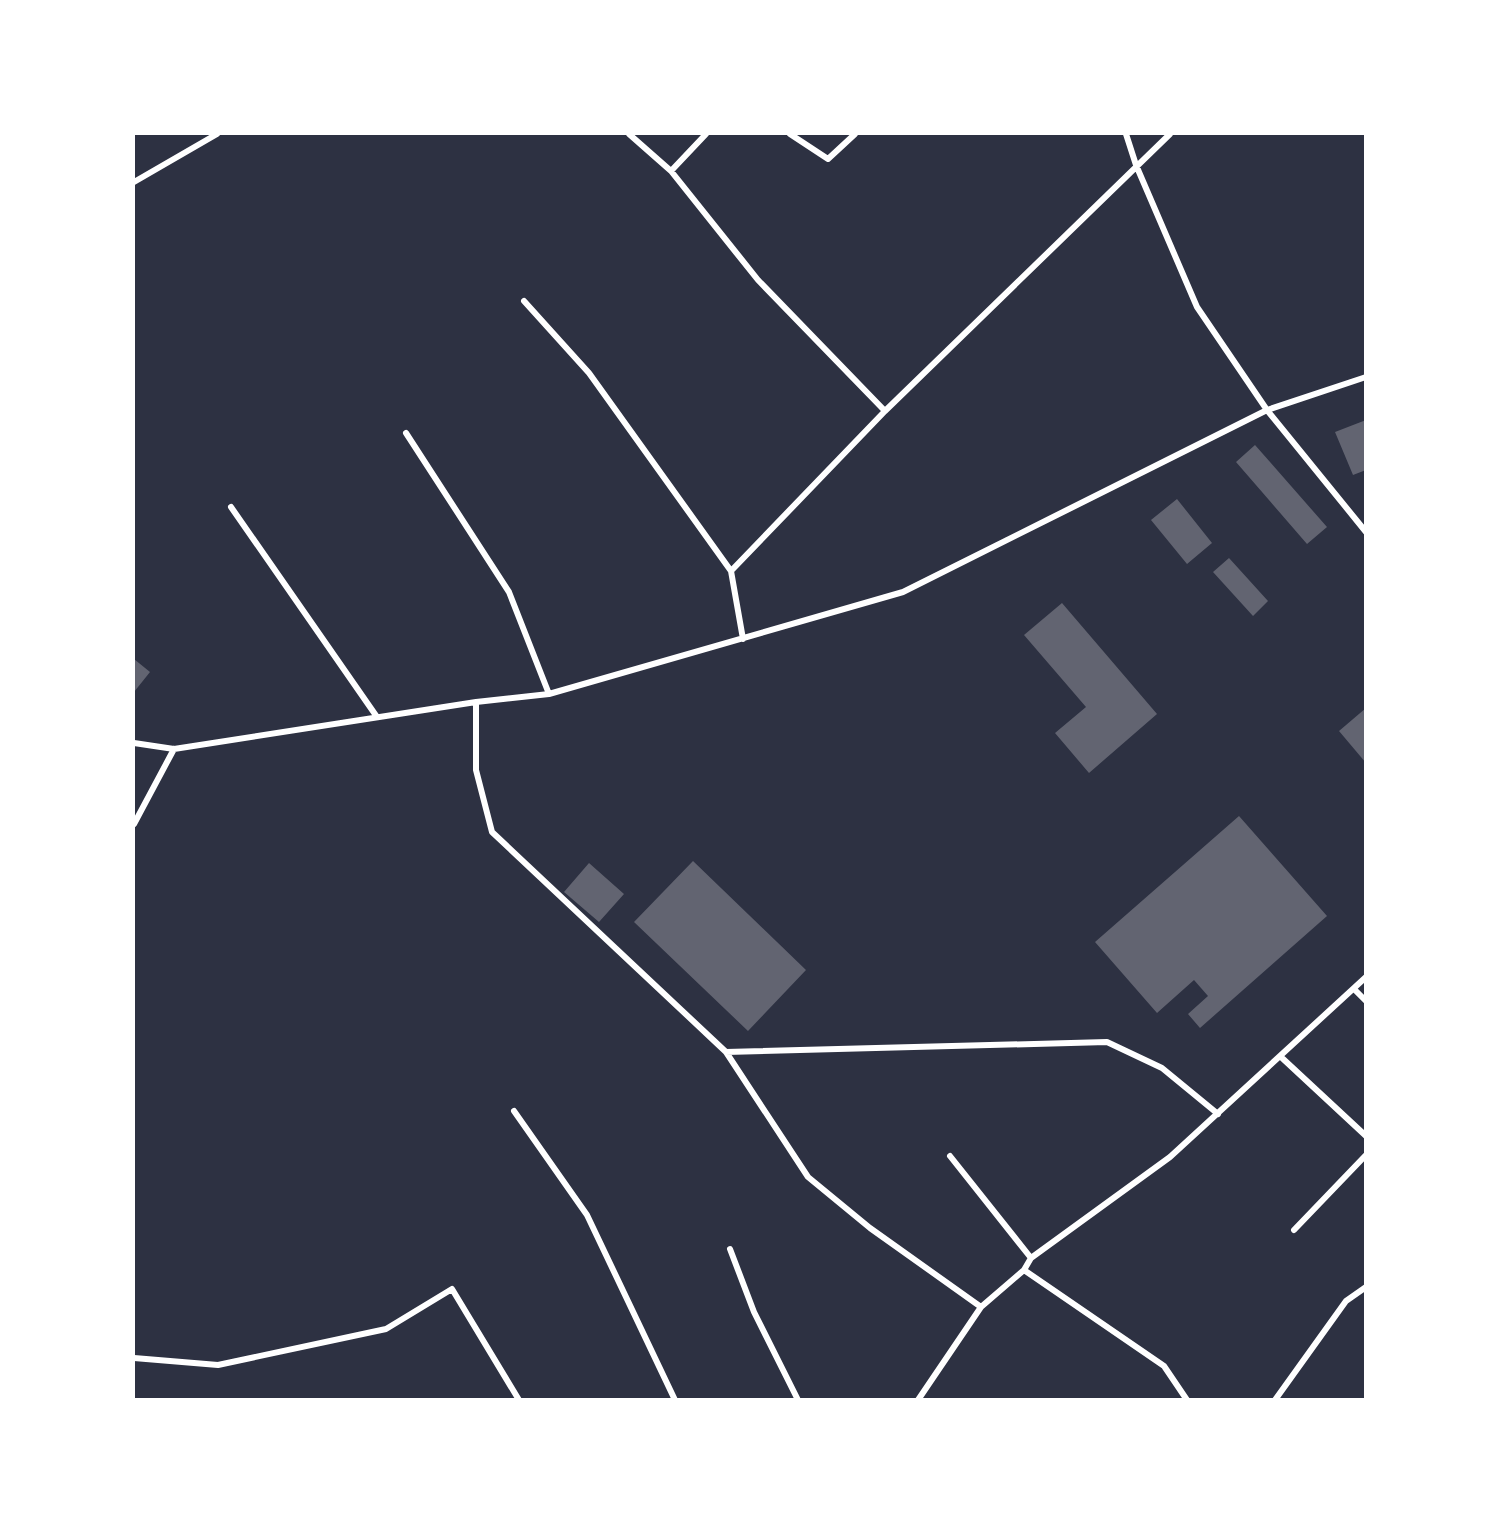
<svg xmlns="http://www.w3.org/2000/svg" width="1499" height="1533" font-family="'IBM Plex Sans',sans-serif">
<style>
.building{fill:#626471}
.lines{fill:none;stroke-linecap:round;stroke-linejoin:round}
.minor{stroke:#fff;stroke-width:6}
</style>
<rect width="100%" height="100%" fill="#2d3142"/>
<path class="building" d="M1366,420V470L1353,475L1335,432Z
M1255,445L1327,527L1307,544L1236,462Z
M1177,499L1212,543L1187,564L1151,520Z
M1229,558L1268,601L1253,616L1213,572Z
M1062,603L1157,714L1089,773L1055,733L1086,707L1024,635Z
M134,659L150,672L134,692Z
M1366,708V763L1339,731Z
M1239,816L1327,916L1200,1028L1188,1014L1208,996L1194,980L1157,1013L1095,942Z
M693,861L806,970L748,1031L634,922Z
M589,863L624,894L599,922L564,892Z"/>
<g class="lines">
<path class="minor" d="M629,134L671,171L758,280L885,411
M790,134L828,159L855,134
M1126,134L1136,165L1197,307L1267,410L1366,532
M671,171L706,134
M134,182L217,134
M524,301L589,373L731,571L743,639
M406,433L509,592L549,694
M231,507L377,717
M731,571L885,411L1170,134
M476,702V770L492,832L726,1052L1107,1042L1162,1068L1218,1114
M134,743L174,749L476,702L549,694L903,592L1267,410L1366,377
M134,824L174,749
M1354,989L1366,1001
M726,1052L808,1177L870,1228L981,1307
M1281,1057L1366,1136
M514,1111L587,1215L675,1400
M950,1156L1031,1258
M1294,1230L1366,1155
M730,1249L754,1312L798,1400
M1024,1270L1164,1366L1187,1400
M134,1358L218,1365L386,1329L452,1289L519,1400
M918,1400L981,1307L1024,1270L1031,1258L1170,1157L1366,977
M1275,1400L1346,1301L1366,1287"/>
</g>
<rect width="1499" height="1533" fill="none" stroke="#ffffff" stroke-width="270"/>
</svg>
